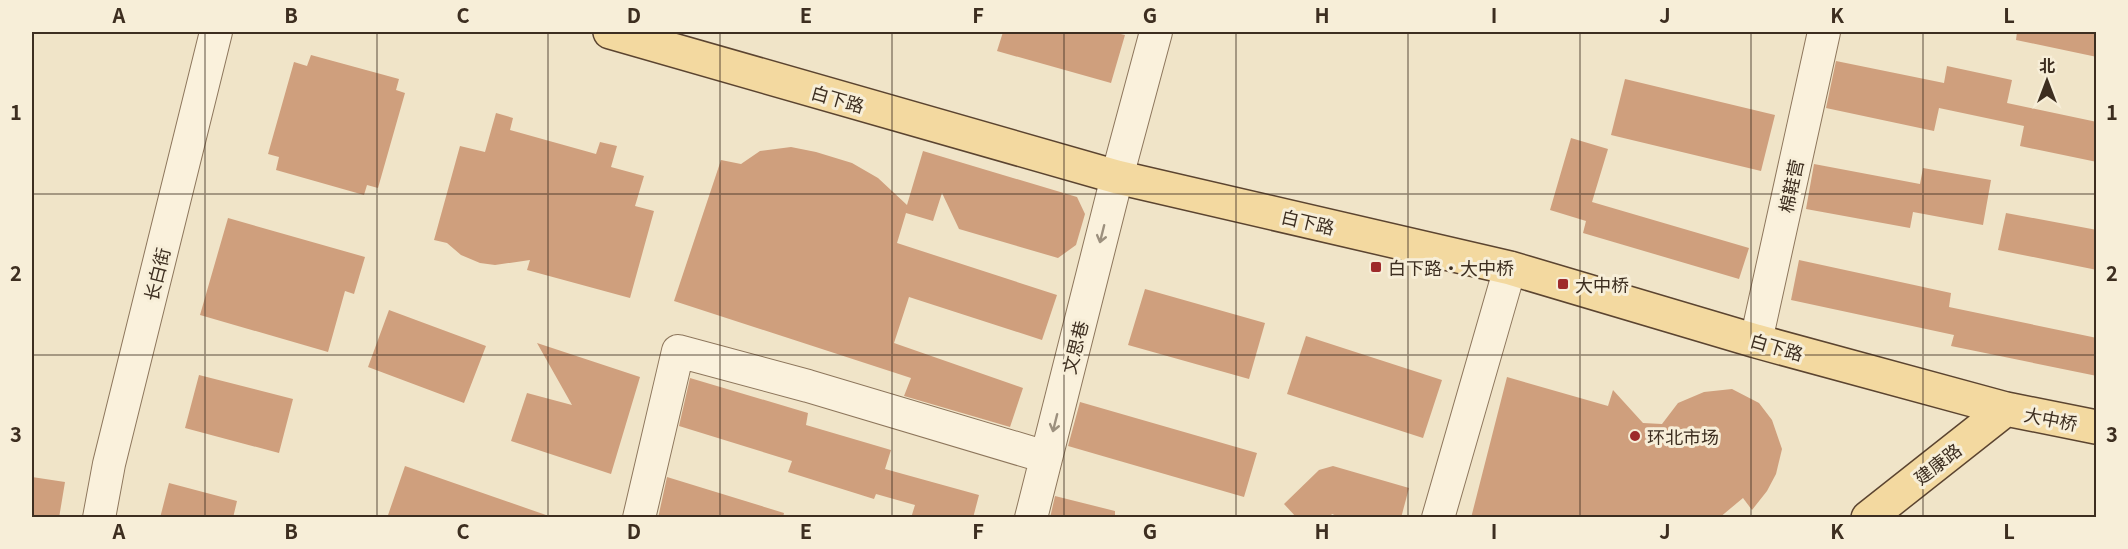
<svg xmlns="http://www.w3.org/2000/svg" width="2128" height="549" font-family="Georgia,'Noto Sans SC',serif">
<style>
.building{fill:#cf9f7d}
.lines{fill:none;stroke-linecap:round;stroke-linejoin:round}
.minor-casing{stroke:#8d765c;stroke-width:34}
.major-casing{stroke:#5b4430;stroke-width:36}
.minor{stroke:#faf1dc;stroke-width:32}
.major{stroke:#f3d9a0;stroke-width:33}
.oneway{stroke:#9c907e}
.grid{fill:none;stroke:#3d2e20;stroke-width:1.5;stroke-opacity:0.55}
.poi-dot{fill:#9e2a2b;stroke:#f7eed8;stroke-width:2}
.labels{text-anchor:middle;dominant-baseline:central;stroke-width:6;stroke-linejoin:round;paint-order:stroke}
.street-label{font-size:18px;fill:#3d2e20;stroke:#f7eed8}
.poi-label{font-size:18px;fill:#3d2e20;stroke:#f7eed8;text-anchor:start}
.neatline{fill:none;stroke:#3d2e20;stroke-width:2}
.grid-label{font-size:20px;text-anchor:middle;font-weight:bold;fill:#3d2e20}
</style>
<rect width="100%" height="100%" fill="#f0e4c8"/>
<path class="building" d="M1003,32H1112L1125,35L1111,83L997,51Z
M2017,32H2097V57L2016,40Z
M311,55L399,79L396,90L405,93L378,188L367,185L364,195L276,170L279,157L268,154L294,62L307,66Z
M1836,61L1944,83L1947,66L2012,80L2007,103L2097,122V162L2020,146L2024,126L1939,108L1934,131L1826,108Z
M1625,79L1775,115L1761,171L1611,135Z
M496,113L513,118L510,130L596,154L600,142L617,146L611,167L644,176L635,206L654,211L630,298L527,270L530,260L495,265L480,263L461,255L447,243L434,240L460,146L485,152Z
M1571,138L1608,149L1592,202L1749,248L1739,279L1583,233L1586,221L1550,210Z
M791,147L816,152L852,163L878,178L907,205L923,151L1077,197L1085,214L1076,245L1058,258L959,229L942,193L933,221L906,213L897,243L1057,295L1042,340L909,297L894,343L1023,388L1010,427L904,396L911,378L674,301L721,160L741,164L760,151Z
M1814,164L1920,184L1923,168L1991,180L1983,225L1913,212L1910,228L1806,209Z
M2006,213L2097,230V270L1998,250Z
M228,218L365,257L354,294L345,291L328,352L200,315Z
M1799,260L1951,293L1949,307L2097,338V376L1951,346L1954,335L1791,300Z
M1145,289L1265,323L1249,379L1128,345Z
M389,310L486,346L464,403L368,367Z
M1306,336L1442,380L1423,438L1287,394Z
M537,343L640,377L611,474L511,441L527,393L572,405Z
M199,375L293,399L279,453L185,428Z
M1507,377L1608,406L1613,390L1643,423L1662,424L1678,403L1704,392L1732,389L1759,403L1772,420L1782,449L1776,474L1767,491L1752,510L1743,498L1719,518H1471Z
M690,378L808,413L806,425L891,450L885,469L979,495L973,518H911L915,505L876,494L874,499L788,472L792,461L679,426Z
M1080,402L1257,453L1244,497L1068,446Z
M405,466L546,515V518H387Z
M1333,466L1409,488L1401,518H1342L1332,514L1329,518H1297L1284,504L1319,470Z
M32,477L65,482L59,518H32Z
M667,477L784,513L783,518H658Z
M169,483L237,501L233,518H160Z
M1055,496L1115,511V518H1050Z"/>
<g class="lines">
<defs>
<path id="minor" d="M1756,341L1824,32
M99,518L109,464L216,32
M639,518L678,351L808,386L1046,457
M1031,518L1117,177L1156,32
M1438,518L1510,268"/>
<path id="major" d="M610,32L1117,177L1510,268L1756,341L2006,409L2096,427
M1868,518L2006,409"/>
</defs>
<use href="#minor" class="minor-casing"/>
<use href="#major" class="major-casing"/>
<use href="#minor" class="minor"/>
<use href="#major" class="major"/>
</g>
<defs><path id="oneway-shaft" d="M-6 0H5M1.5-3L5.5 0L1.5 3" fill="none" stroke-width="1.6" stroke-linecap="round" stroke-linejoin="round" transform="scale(1.5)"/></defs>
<g class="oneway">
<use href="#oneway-shaft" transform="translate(1102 234) rotate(104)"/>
<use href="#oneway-shaft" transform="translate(1055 423) rotate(104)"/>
</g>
<path class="grid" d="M205,32V518M377,32V518M548,32V518M720,32V518M892,32V518M1064,32V518M1236,32V518M1408,32V518M1580,32V518M1751,32V518M1923,32V518M32,194H2096M32,355H2096"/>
<g class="poi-dot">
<rect x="1370" y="261" width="12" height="12" rx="3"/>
<rect x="1557" y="278" width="12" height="12" rx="3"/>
<circle cx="1635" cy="436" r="6"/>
</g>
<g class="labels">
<g class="street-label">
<text transform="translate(838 98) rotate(16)">白下路</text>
<text transform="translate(1790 186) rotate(-78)">棉鞋营</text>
<text transform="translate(1308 221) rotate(13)">白下路</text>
<text transform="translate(156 274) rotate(-76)">长白街</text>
<text transform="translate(1777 346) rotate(16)">白下路</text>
<text transform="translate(1074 347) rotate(-76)">文思巷</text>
<text transform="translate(2051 418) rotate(11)">大中桥</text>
<text transform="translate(1937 463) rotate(-38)">建康路</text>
</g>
<g class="poi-label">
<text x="1388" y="267">白下路·大中桥</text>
<text x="1575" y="284">大中桥</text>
<text x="1647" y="436">环北市场</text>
</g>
</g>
<rect width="2128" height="549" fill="none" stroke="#f7eed8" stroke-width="66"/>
<g transform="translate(2047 81)" stroke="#f7eed8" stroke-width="4.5" paint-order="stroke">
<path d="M0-4.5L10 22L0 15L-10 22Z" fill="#3d2e20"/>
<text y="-9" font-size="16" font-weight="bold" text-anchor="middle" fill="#3d2e20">北</text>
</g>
<rect x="33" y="33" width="2062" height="483" class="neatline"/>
<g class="grid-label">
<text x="119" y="23">A</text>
<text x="291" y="23">B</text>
<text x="463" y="23">C</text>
<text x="634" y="23">D</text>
<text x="806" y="23">E</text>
<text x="978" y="23">F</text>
<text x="1150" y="23">G</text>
<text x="1322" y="23">H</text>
<text x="1494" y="23">I</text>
<text x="1665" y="23">J</text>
<text x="1837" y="23">K</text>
<text x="2009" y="23">L</text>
<text x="16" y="120">1</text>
<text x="2112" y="120">1</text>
<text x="16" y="281">2</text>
<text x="2112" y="281">2</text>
<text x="16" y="442">3</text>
<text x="2112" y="442">3</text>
<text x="119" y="539">A</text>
<text x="291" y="539">B</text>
<text x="463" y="539">C</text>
<text x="634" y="539">D</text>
<text x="806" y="539">E</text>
<text x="978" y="539">F</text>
<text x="1150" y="539">G</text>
<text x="1322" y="539">H</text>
<text x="1494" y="539">I</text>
<text x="1665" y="539">J</text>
<text x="1837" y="539">K</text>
<text x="2009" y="539">L</text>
</g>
</svg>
